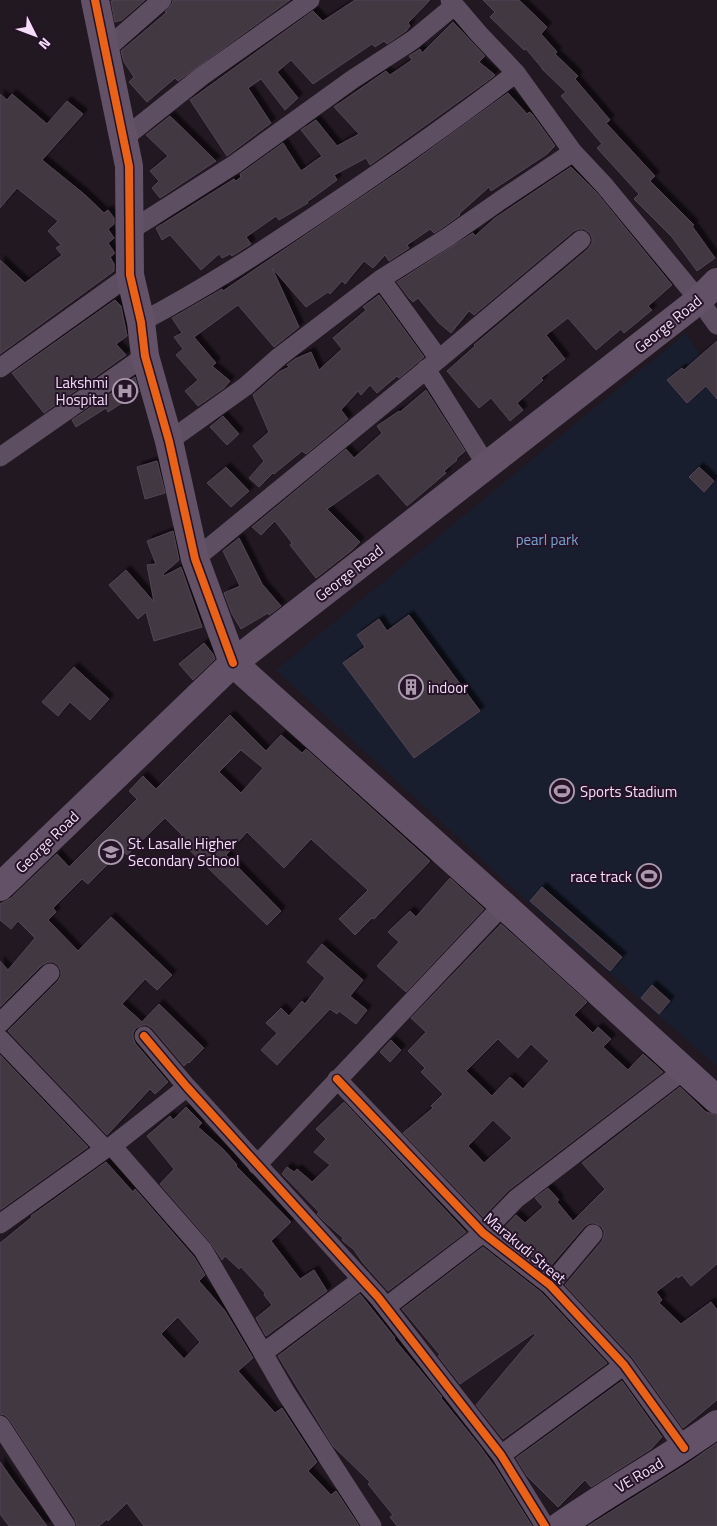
<svg xmlns="http://www.w3.org/2000/svg" width="717" height="1526" font-family="'Titillium Web',sans-serif">
<style>
.green{fill:#181e2e}
.building{fill:#433743;stroke:#534454;fill-rule:evenodd;filter:url(#shadow)}
.lines{fill:none;stroke-linecap:round;stroke-linejoin:round}
.street{stroke:#5e4e61;stroke-width:19}
.secondary{stroke:#635267;stroke-width:28}
.cycleway-casing{stroke:#251327;stroke-width:11}
.cycleway{stroke:#ea6118;stroke-width:8}
.labels{text-anchor:middle;dominant-baseline:central;stroke-width:4;stroke-linejoin:round;paint-order:stroke}
.street-label{font-size:15px;fill:#f6defb;stroke:#251327}
.poi-label{font-size:15px;fill:#f6defb;stroke:#251327;text-anchor:start}
.park-label{font-size:15px;fill:#72a4d3;stroke:#251327}
</style>
<defs>
<filter id="shadow"><feDropShadow dx="4.5" dy="-4.5" stdDeviation="1" flood-color="#0009"/></filter>
</defs>
<rect width="100%" height="100%" fill="#221822"/>
<path class="green" d="M686,333L717,383V1066L538,911L276,670Z"/>
<path class="building" d="M115,0H145L122,20L115,22L111,1Z
M173,0H290L178,81L175,78L147,102L129,82L134,77L124,62L121,51L167,12H165L172,4Z
M355,0H430L408,23L410,26L406,31L387,44L384,41L375,47L372,44L313,84L291,60L277,72L298,98L285,110L261,79L248,88L271,123L227,156L190,100L313,11L323,21Z
M483,0H519L547,27L541,34L557,52L555,54L578,76L575,79L610,120L606,123L655,176L650,181L694,225L692,226L715,258L697,271L672,237L634,199L639,194L597,148L602,144L561,96L566,92L542,69V68L526,49L524,50L490,17L495,12Z
M453,22L485,56L479,62L495,75L486,82L370,165L366,158L334,175L337,180L307,202L308,203L279,220L276,216L246,237L251,244L232,256L230,254L222,258L219,254L201,270L170,235L162,240L156,228L234,179L236,181L241,177L240,174L283,143L301,171L322,156L301,130L316,120L337,146L359,134L334,107L386,71L390,75L412,60L409,56L420,49L422,53Z
M508,93L527,114L529,112L532,114L555,146L547,154L491,191L489,187L459,214L460,215L442,228L434,233L430,229L407,245L409,248L389,261L385,255L373,268L364,261L345,284L342,281L330,294L328,292L306,307L272,268L299,327L274,347L238,305L194,337L216,363L212,366L230,381L224,388L198,406L185,391L198,380L176,355L183,349L174,337L182,333L172,318L222,289L223,291L406,167Z
M0,94L7,100L12,94L47,124L67,101L83,114L42,160L84,194L104,213L108,210L114,218V224L108,229L114,238L108,243L114,252V254L110,257L114,264V271L0,354V260L25,283L62,255L56,248L61,245L48,231L58,221L17,188L0,208Z
M170,116L216,161L160,198L152,188L159,181L150,171L168,156L146,135Z
M571,167L596,192L672,285L648,306L652,310L624,333L621,329L596,350L568,318L546,335L565,359L541,378L543,380L517,403L523,410L510,421L491,398L479,408L447,371L475,346L474,345L588,249L592,243V238L590,233L584,229H579L574,231L474,315L469,311L451,333L439,323L418,298L413,302L409,298L397,282L473,233L475,236L495,218Z
M379,295L424,357L399,378L397,376L377,393L370,385L361,395L358,391L341,410L348,419L306,454L302,451L274,474L273,473L259,487L249,478L264,461L253,446L269,432L253,395L279,372L289,367L287,365L295,359L311,352L319,370L342,349L333,338L366,310L363,307Z
M115,300L121,306L127,336L116,344L126,355L44,413L12,373Z
M717,341V399L706,386L687,403L667,380L682,368L684,370Z
M135,377L139,392L108,412L106,408L76,427L72,420Z
M426,390L465,451L456,459L457,460L444,471L446,473L407,506L378,473L327,509L360,542L352,550L316,578L290,545L292,543L275,521L261,535L252,527L346,449L354,458L382,433L377,426L399,411L400,412Z
M223,416L239,434L227,445L210,427Z
M157,461L165,493L145,499L137,467Z
M226,467L249,491L231,507L207,483Z
M699,467L714,481L704,492L689,477Z
M173,531L179,560L163,574L164,576L181,567L202,627L154,641L146,612L138,619L109,585L126,570L154,602L147,565L156,564L147,541Z
M239,538L262,584L281,606L269,615L268,613L241,629L232,614L224,593L240,586L223,551Z
M409,615L480,711L414,758L343,663L365,647L357,635L379,619L387,631Z
M204,643L213,654L215,659L193,680L179,664Z
M74,667L109,699L90,720L70,702L58,716L42,702Z
M230,715L266,751L281,735L302,753L306,749L430,861L374,919L372,918L355,935L339,919L368,890L311,839L284,868L247,832L226,855L281,911L267,925L178,839L182,835L165,818L127,855L122,850L88,884L82,879L53,908L56,912L48,920L78,951L111,917L172,975L157,990L145,979L122,1004L142,1022L159,1004L204,1048L189,1063L188,1062L184,1066L152,1028L147,1025H143L136,1028L133,1033V1037L135,1043L168,1082L155,1094L150,1089L107,1135L8,1031L58,981L61,976V971L58,965L53,962H48L42,965L0,1007V961L8,970L35,938L18,921L11,929L0,920V904L11,898L57,854L69,867L137,799L129,791L143,776L156,789ZM241,750L263,768L241,793L219,772Z
M450,878L484,909L406,992L377,966L399,942L388,932L410,911L416,917Z
M542,887L622,957L610,971L530,901Z
M501,924L587,1002L574,1015L593,1033L598,1027L611,1039L603,1047L628,1070L643,1054L663,1072L509,1190L483,1217L403,1133L433,1108L431,1106L443,1094L421,1072L425,1068L408,1051L426,1032L411,1018ZM498,1039L518,1058L531,1044L549,1061L523,1089L510,1077L492,1096L466,1071ZM493,1120L512,1138L484,1163L468,1146Z
M322,944L363,980L350,996L367,1010L356,1024L339,1011L337,1014L330,1009L277,1065L261,1050L277,1033L266,1023L281,1008L289,1016L302,1001L305,1004L325,978L307,962Z
M652,985L670,1001L659,1014L641,998Z
M391,1040L401,1050L390,1062L380,1052Z
M0,1055L88,1147L0,1210Z
M680,1087L706,1112L717,1115V1264L691,1286L682,1275L678,1278L677,1276L656,1292L662,1300L659,1303L681,1324L711,1302L717,1310V1400L683,1428L632,1357L565,1285L602,1241L604,1235V1231L601,1226L594,1223H590L585,1226L548,1269L500,1232L516,1215L525,1223L543,1207L535,1198L548,1188L559,1200L557,1202L573,1221L605,1189L582,1163Z
M344,1102L466,1232L388,1291L363,1263L354,1250L342,1240L343,1238L326,1223L317,1214L319,1212L282,1174L287,1167L294,1172L297,1169L312,1182L330,1165L314,1152L326,1139L316,1129Z
M186,1107L202,1123L198,1127L224,1150L237,1165L236,1166L291,1222L271,1241L300,1279L314,1270L327,1291L266,1336L256,1318L272,1305L264,1295L265,1293L241,1267L239,1269L225,1256L222,1260L211,1243L160,1184L174,1169L147,1136L170,1116L173,1120Z
M106,1162L133,1192L135,1189L194,1257L205,1275L199,1281L225,1311L253,1358L238,1371L275,1413L282,1408L317,1462L308,1471L331,1495L336,1491L359,1526H144L127,1503L108,1521L107,1519L99,1526H77L75,1519L9,1419L5,1415L0,1414V1243L32,1217L31,1216ZM178,1317L200,1342L184,1359L161,1334Z
M483,1247L542,1293L607,1363L503,1439L476,1405L535,1335L534,1333L460,1384L438,1356L440,1355L402,1309Z
M360,1294L395,1338L394,1339L420,1370L442,1397L441,1398L479,1445L495,1467L532,1526H397L390,1517L393,1515L368,1484L370,1482L333,1446L278,1356Z
M622,1381L662,1437L651,1449L591,1487L585,1480L558,1507L527,1476L516,1458Z
M717,1443V1526H588L687,1464Z
M0,1462L17,1486L47,1526H9L0,1514Z"/>
<g class="lines">
<path class="street" d="M450,0L479,34L516,73L573,152L604,185L699,300L717,325
M105,50L162,0
M124,138L202,76L310,0
M131,230L235,164L353,79L413,40L454,6
M381,279L439,359
M141,322C206,288 267,248 328,207C392,164 455,120 516,73
M0,368L130,275
M426,369L487,466
M169,441L246,386L279,357L381,279L448,237L501,200L573,152
M0,457L145,356
M195,559L439,359L581,240
M0,1023L50,973
M144,1036L187,1087L378,1297L501,1455L545,1526
M0,1039L105,1149
M337,1079L483,1233L550,1285L624,1365L684,1448
M112,1146L203,1250L263,1353
M257,1165L503,905
M0,1224L105,1149L112,1146L187,1087
M362,1279L263,1353L286,1393L372,1526
M550,1285L593,1234
M386,1307L483,1233L516,1199L684,1070
M0,1425L66,1526
M501,1455L624,1365"/>
<path class="secondary" d="M95,0L129,166L130,275L141,322L145,356L169,441L195,559L233,663L503,905L717,1100
M0,887L233,663L699,300L717,282
M560,1526C611,1490 666,1461 717,1424"/>
<defs>
<path id="cycleway" d="M95,0L129,166L130,275L141,322L145,356L169,441L195,559L233,663
M144,1036L187,1087L378,1297L501,1455L545,1526
M337,1079L483,1233L550,1285L624,1365L684,1448"/>
</defs>
<use href="#cycleway" class="cycleway-casing"/>
<use href="#cycleway" class="cycleway"/>
</g>
<defs>
<symbol id="hospital-ring" viewBox="-11 -11 22 22"><circle r="9.5" fill="#251327" stroke="#ac99af" stroke-width="1.5"/><path d="M-5-5h3v3.5h4V-5h3V5h-3V1.5h-4V5h-3Z" fill="#ac99af"/></symbol>
<symbol id="building-ring" viewBox="-11 -11 22 22"><circle r="9.5" fill="#251327" stroke="#ac99af" stroke-width="1.5"/><path d="M-4-6H4V6H1V3H-1V6H-4ZM-2.5-4.3h1.7v1.8h-1.7ZM.8-4.3h1.7v1.8H.8ZM-2.5-1h1.7V.8h-1.7ZM.8-1h1.7V.8H.8Z" fill="#ac99af"/></symbol>
<symbol id="stadium-ring" viewBox="-11 -11 22 22"><circle r="9.5" fill="#251327" stroke="#ac99af" stroke-width="1.5"/><path d="M0-5a6.5 5 0 1 0 0 10a6.5 5 0 1 0 0-10ZM-3.5-1.8h7v3.6h-7Z" fill="#ac99af"/></symbol>
<symbol id="school-ring" viewBox="-11 -11 22 22"><circle r="9.5" fill="#251327" stroke="#ac99af" stroke-width="1.5"/><path d="M0-5L7-2L0 1L-7-2ZM-4 1L0 2.5L4 1V4Q0 6-4 4Z" fill="#ac99af"/></symbol>
</defs>
<g fill-rule="evenodd">
<use href="#hospital-ring" x="111" y="377" width="28" height="28"/>
<use href="#building-ring" x="397" y="673" width="28" height="28"/>
<use href="#stadium-ring" x="548" y="777" width="28" height="28"/>
<use href="#school-ring" x="97" y="838" width="28" height="28"/>
<use href="#stadium-ring" x="635" y="862" width="28" height="28"/>
</g>
<g class="labels">
<g class="street-label">
<text transform="translate(668 324) rotate(-39)">George Road</text>
<text transform="translate(349 573) rotate(-38)">George Road</text>
<text transform="translate(47 842) rotate(-44)">George Road</text>
<text transform="translate(525 1248) rotate(40)">Marakudi Street</text>
<text transform="translate(639 1475) rotate(-31)">VE Road</text>
</g>
<g class="poi-label">
<text x="108" y="382" text-anchor="end">Lakshmi<tspan x="108" dy="17">Hospital</tspan></text>
<text x="428" y="687">indoor</text>
<text x="580" y="791">Sports Stadium</text>
<text x="128" y="843">St. Lasalle Higher<tspan x="128" dy="17">Secondary School</tspan></text>
<text x="632" y="876" text-anchor="end">race track</text>
</g>
<g class="park-label">
<text x="547" y="539">pearl park</text>
</g>
</g>
<g transform="translate(35 35) rotate(132)" stroke="#251327" stroke-width="4" paint-order="stroke">
<path d="M0-4L9 19L0 12L-9 19Z" fill="#f6defb"/>
<text y="-8" font-size="14" font-weight="bold" text-anchor="middle" fill="#f6defb">N</text>
</g>
</svg>
